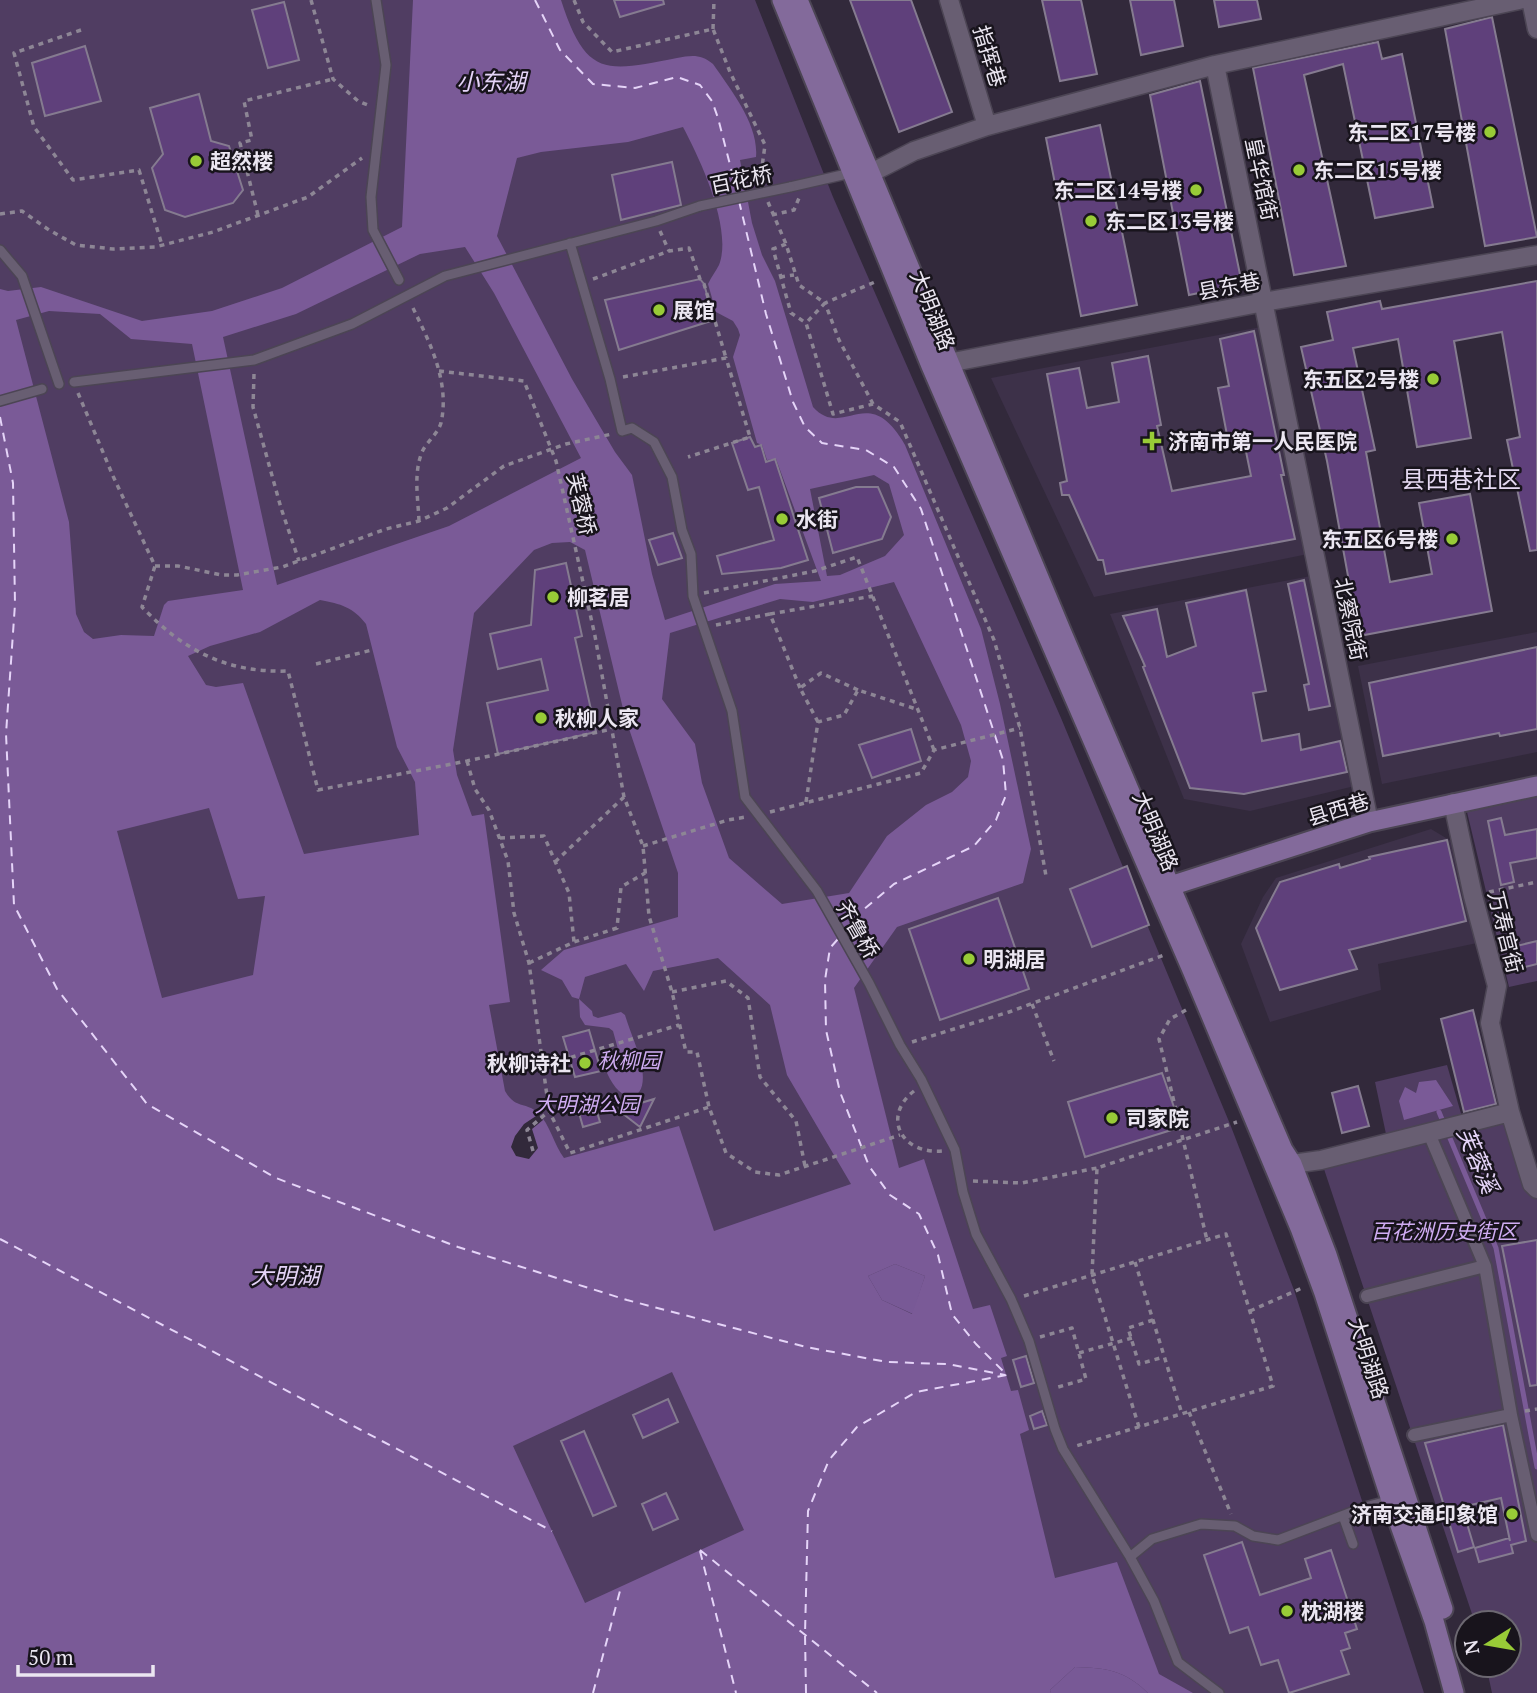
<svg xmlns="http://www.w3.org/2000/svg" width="1537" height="1693" font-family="'PT Serif','Noto Sans SC',serif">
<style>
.built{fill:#3d3149}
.green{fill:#503d62}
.forest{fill:#785996}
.water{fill:#7a5a97;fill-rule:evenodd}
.pier{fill:#32293b}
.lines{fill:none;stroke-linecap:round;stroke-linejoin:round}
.stream{stroke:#7a5a97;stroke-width:5}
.ferry{stroke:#e5d4f8;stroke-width:2;stroke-dasharray:9 7;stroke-linecap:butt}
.building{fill:#5f407b;stroke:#857b90;stroke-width:2}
.service-casing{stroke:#4c4554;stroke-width:12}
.pedestrian-casing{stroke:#4c4554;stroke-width:16}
.minor-casing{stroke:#4c4554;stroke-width:21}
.secondary-casing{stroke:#4c4554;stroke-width:23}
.path{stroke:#8d8695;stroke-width:3.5;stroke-dasharray:5 5;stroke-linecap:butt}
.service{stroke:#685e72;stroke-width:9}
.pedestrian{stroke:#685e72;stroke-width:12}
.minor{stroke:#685e72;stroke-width:18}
.secondary{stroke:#836a9b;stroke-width:19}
.service-bridge-casing{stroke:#4c4554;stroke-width:12;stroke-linecap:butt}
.service-bridge{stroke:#685e72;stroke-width:9}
.poi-dot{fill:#98cb37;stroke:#18141c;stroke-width:2.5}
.labels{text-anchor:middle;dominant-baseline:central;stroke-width:5;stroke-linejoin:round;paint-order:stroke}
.street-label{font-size:21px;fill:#ebe6f1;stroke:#18141c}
.poi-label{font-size:21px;font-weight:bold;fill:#ebe6f1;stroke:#18141c;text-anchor:start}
.park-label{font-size:21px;font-style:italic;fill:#d0adf3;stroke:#18141c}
.water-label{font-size:23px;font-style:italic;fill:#e5d4f8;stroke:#18141c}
.quarter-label{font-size:24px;fill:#e5d9f1;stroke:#18141c}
</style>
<rect width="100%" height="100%" fill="#32293b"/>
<path class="built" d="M1261,327L1308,554L1094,597L991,378Z
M1311,576L1359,785L1250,811L1184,799L1110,614Z
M1537,632V752L1382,784L1358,666Z
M1431,829L1451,841L1477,943L1378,964L1381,990L1270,1022L1241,944L1263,897L1276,878Z"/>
<path class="green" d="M0,0H755L833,197L1061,718L1230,1124L1294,1290L1424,1693H0Z
M1537,796V981L1509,987L1467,812Z
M1447,1065L1462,1117L1386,1134L1375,1082Z
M1510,1112L1537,1189V1693H1492L1486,1665H1509V1623H1475L1321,1160Z"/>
<path class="forest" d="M895,1264L925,1276L913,1314L882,1300L868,1276Z
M1075,1667C1106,1668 1125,1670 1148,1693H1051L1050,1690Z"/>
<path class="water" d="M413,0H561C586,78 606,72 677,58C692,55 701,54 713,64C731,90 759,125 756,157L740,160L752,223L762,255L775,281L813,407C844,441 868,380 905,445L981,629L1000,704L1031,849L1023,883L897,927L854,988L899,1168L924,1159L973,1309L990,1305L1007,1356L1001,1358L1011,1391L1018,1390L1029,1430L1020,1434L1055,1578L1117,1562L1159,1674L1193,1693H1148C1125,1670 1106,1668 1075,1667L1050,1690L1051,1693H0V289L8,291L41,287L142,321L212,311L282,288L402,227ZM683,127C700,159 733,229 719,265C716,271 711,277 708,284L716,312L733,321L738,329L740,335L733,357L757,443L762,445L767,460L776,459L821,581L775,584L665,620L652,574L632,475L615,452L572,379L497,236L517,158L541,152L628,142ZM465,247L494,293L581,458L449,526L277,585L223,337L296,314L420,254ZM49,311L100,314L131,339L192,344L243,590L168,601L164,605L154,636L121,635L93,639L84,632L76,614L69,522L16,320ZM874,475L889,484L904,535L885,556L840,575L827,576L810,489ZM570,542L585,550L625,717L678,873V917L564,950L541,970L562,980L572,997L579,999L580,1017L585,1025L609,1028L613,1031L621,1060L609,1068L607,1073C622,1107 648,1103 642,1068C639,1050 630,1032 625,1015L621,1012L598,1018L593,1016L592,1011L579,999L585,977L626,964L644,991L653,971L718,958L770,1005L787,1075L851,1184L714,1231L679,1126L564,1158C554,1145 550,1124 538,1113C525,1101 516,1110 505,1091L489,1005L510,1002L484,814L472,816L457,775L453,750L474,613L534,550L552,543ZM894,582L961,725L971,761L968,777L952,792L926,805L887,836L849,893L782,904L729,858L702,783L695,744L662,699L670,633L780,599L813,602ZM320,600C341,604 353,607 366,624L397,747L415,782L419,835L304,854L243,683L216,687L206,685L188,656L210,646L260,632ZM209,808L238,899L265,896L253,975L162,998L117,831ZM895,1264L925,1276L912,1314L882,1300L868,1276ZM672,1372L744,1530L585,1603L513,1446Z
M1436,1080L1453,1106L1404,1120L1399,1101L1405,1087L1416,1093L1419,1082Z"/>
<path class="pier" d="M539,1114L543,1120L532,1129L538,1148L529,1159L516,1156L511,1147L515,1136L524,1124Z"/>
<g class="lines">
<path class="stream" d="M1439,1112L1496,1248L1537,1467"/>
<path class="ferry" d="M535,0L560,50L593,84L635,88L677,77L700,85L712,101L718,118L738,196
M739,201L766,314L793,402L805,427L822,443L866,450L894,467L921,509L1003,760L1006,795L996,820L974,846L894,884L857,915L844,932
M0,417L13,483L15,604L6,734L14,905L57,989L147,1104L276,1178L458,1247L627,1300L806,1347L887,1362L947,1364L1005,1375
M0,1239L552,1531
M700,1550L877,1693
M700,1551L736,1693
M593,1693L621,1587
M806,1693L805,1634L808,1511L829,1460L857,1427L916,1392L1007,1375L976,1344L952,1314L938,1255L919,1214L890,1195L869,1166L840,1092L826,1030L825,980L830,948L838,939"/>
</g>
<path class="building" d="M614,0H663L664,4L620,17Z
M850,0H911L952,112L899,132Z
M1042,0H1081L1097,74L1060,81Z
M1130,0H1174L1183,46L1141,55Z
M1214,0H1257L1261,19L1219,27Z
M284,2L299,60L268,68L252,10Z
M1492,17L1537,237L1485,246L1445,29Z
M1378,42L1382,59L1402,54L1433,207L1375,218L1343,64L1304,75L1346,266L1294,275L1253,68Z
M85,46L101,101L45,116L32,63Z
M1200,81L1242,284L1189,295L1150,95Z
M199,94L211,141L229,146L243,190L233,203L185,217L165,210L152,168L163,154L150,108Z
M1100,125L1137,305L1081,316L1046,138Z
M672,162L681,205L621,220L612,175Z
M700,279L704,284L714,320L619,350L605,300Z
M1537,281V550L1530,551L1507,440L1520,437L1502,332L1454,341L1471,438L1417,447L1398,339L1353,348L1375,450L1366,452L1390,582L1432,574L1419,503L1470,494L1492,611L1359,636L1327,461L1301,347L1333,340L1327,312L1380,301L1382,309Z
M1254,331L1284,475H1281L1295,539L1106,574L1103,560H1098L1069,495H1062L1060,483L1067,481L1047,374L1079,368L1087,408L1119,402L1112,363L1148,356L1161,425L1157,426L1172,491L1251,476L1242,432L1227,435L1218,388L1229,386L1220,339Z
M750,437L755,447L761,445L766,462L775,459L808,560L781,568L722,574L717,556L774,540L759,487L748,490L732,443Z
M856,487H878L891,517L882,539L833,553L819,498Z
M673,533L682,558L658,565L649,540Z
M566,563L582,636L575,638L596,732L498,754L487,703L548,690L541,659L498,669L490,634L531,625L535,570Z
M1304,580L1330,706L1309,710L1304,685L1309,684L1288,584Z
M1246,590L1266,691L1253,693L1262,741L1299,734L1301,750L1340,741L1347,772L1244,794L1190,788L1143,667L1145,666L1123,616L1157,609L1167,657L1196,646L1186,603Z
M1537,647V729L1500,736L1499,733L1383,756L1369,683Z
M911,729L921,761L872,778L859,745Z
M1501,818L1505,835L1537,829V858L1510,863L1514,882L1501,885L1488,821Z
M1447,840L1466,921L1349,950L1357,969L1280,990L1256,928L1280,882L1339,864L1340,868L1370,859L1369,857Z
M1127,866L1149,925L1092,947L1070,889Z
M998,898L1029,989L940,1020L909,929Z
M1537,941V964L1513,970L1508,948Z
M1473,1010L1496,1104L1464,1112L1441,1019Z
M589,1030L601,1071L575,1077L563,1037Z
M1162,1073L1181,1127L1085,1157L1068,1102Z
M1358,1086L1369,1126L1342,1133L1332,1093Z
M593,1099L600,1122L583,1127L576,1102Z
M654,1099L640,1127L618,1110Z
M1537,1240V1385L1530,1386L1502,1246Z
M1026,1356L1034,1383L1021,1387L1013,1360Z
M668,1399L678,1422L643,1438L633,1415Z
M1042,1411L1047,1425L1034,1429L1030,1416Z
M1503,1425L1526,1541L1511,1545L1513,1553L1479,1562L1475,1548L1509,1538L1510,1541L1501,1498L1462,1507L1474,1547L1458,1552L1425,1443Z
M584,1431L616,1506L593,1516L561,1441Z
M666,1493L678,1519L653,1530L642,1504Z
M1242,1542L1260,1595L1311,1578L1305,1559L1331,1550L1357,1629L1345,1633L1350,1648L1341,1651L1349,1674L1289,1693L1278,1660L1261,1665L1248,1627L1230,1633L1204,1555Z"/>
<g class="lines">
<defs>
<path id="service" d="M376,0L386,65L371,197L373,230L399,280
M790,187L851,173
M570,243L610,379L622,431L632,428L654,442L672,477L682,530L691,554L693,596L732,711L745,797L817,891L869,983L900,1045L921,1079L955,1150L963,1192L976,1234L1011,1299L1029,1341L1055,1429L1063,1449L1130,1557L1154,1601L1178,1662L1219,1693
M0,250L22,276L59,384
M74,382L254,360L352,324L445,276L656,221L700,206
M0,401L42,389
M1343,1516L1353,1544
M1130,1557L1152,1539L1201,1524L1235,1526L1253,1536L1278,1540L1365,1507L1391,1500"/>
<path id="pedestrian" d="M1428,1131L1485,1266L1511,1415L1537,1535
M1367,1296L1485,1266
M1414,1435L1511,1415"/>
<path id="minor" d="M949,0L987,126
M1531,0L1537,29
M1215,65L1369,822
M869,174L914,151L987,126L1215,65L1519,0
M938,365L1264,302L1537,255
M1453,803L1473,896L1497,986L1490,1023L1510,1112L1532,1184L1537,1189
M1292,1164L1321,1160L1510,1112"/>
<path id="secondary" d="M782,0L931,366L1192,970L1300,1228L1324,1293L1391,1500L1434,1621L1454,1693
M798,0L1062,633L1283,1150L1292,1164L1327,1255L1443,1609
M1161,889L1369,822L1537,786"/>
</defs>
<use href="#service" class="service-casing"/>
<use href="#pedestrian" class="pedestrian-casing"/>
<use href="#minor" class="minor-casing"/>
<use href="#secondary" class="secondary-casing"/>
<path class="path" d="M311,0L333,79L358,101L370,106
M574,0L583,22L612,52L713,29L730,72L765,145L762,167L764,181
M713,29L714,0
M81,30L14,53L34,127L73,180L139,170L162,245
M768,202L786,244L799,285L825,303L806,323
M0,214L22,211L49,230L76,245L113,249L155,247L213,232L308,197L362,158
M258,215L240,143L252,140L244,101L333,79
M772,215L794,210L799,198
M660,231L669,251
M786,244L773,249L791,313L806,323L833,414L873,404L900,422L994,640L1020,728L1046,876
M780,277L794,275
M593,279L669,251L689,248L700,279L704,284L726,358
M413,308C430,343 450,382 441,423C438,433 428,441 423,450C413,471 418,498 419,521
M439,371L524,381L556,461L595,636L624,797L643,846L649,916L672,992L686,1052H697L709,1107
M254,374L253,407L281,508L299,561
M623,377L726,358L750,437L688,457
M78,393L113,476L155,566L142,607C184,651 227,673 288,671L318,790L467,761L612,729
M873,404L839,340L825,303L875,282
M155,566H178L222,575H237L282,567L386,529L419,521L447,508L504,466L566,444L612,434
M704,593L815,571L857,557L934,750
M770,614L873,596
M716,625L770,614L800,688
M316,664L372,650
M818,722L800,688L821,673L858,690
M467,761L475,789L489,810L508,861L514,913L529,963L549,1111L570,1153L709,1107L726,1153L755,1172L779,1175L900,1135
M806,802L818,722L844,715L858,690L916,709
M770,812L921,773L934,750L1020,728
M500,838L544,836L569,893L574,942
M643,846L728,820L746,817
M555,862L624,797
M1489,892L1537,882
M529,963L574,942L617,928L621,887L645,873
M672,992L726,981L748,998L760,1077L796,1121L805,1166
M1032,1004L1054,1061
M1186,1010L1170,1019L1159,1039L1207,1240
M912,1042L1009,1012L1164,955
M542,1066L679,1025
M914,1091C881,1117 902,1155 943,1151
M533,1151L527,1130L549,1111
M973,1181L1022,1183L1097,1168
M1135,1262L1182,1414
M1024,1296L1226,1234L1273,1386L1076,1446
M1250,1311L1302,1288
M1153,1320L1128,1328L1139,1364L1164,1357
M1040,1337L1072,1328L1086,1379L1055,1388
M1079,1353L1132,1338
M1525,1411L1537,1409
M1189,1412L1231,1514
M1139,1427L1092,1275L1097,1168L1237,1122"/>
<use href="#service" class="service"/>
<use href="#pedestrian" class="pedestrian"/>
<use href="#minor" class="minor"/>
<use href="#secondary" class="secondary"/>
<defs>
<path id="service-bridge" d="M700,206L790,187"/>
</defs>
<use href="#service-bridge" class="service-bridge-casing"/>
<use href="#service-bridge" class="service-bridge"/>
</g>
<g class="poi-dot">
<circle cx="1490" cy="132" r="7"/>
<circle cx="196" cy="161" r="7"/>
<circle cx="1299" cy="170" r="7"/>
<circle cx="1196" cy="190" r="7"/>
<circle cx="1091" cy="221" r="7"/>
<circle cx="659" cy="310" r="7"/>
<circle cx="1433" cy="379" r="7"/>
<path d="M1148.5 430.5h7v7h7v7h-7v7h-7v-7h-7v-7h7z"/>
<circle cx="782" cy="519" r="7"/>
<circle cx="1452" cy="539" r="7"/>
<circle cx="553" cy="597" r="7"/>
<circle cx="541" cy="718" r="7"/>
<circle cx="969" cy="959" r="7"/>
<circle cx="585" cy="1063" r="7"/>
<circle cx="1112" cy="1118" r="7"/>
<circle cx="1512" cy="1514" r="7"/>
<circle cx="1287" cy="1611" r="7"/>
</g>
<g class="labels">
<g class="street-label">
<text transform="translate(990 56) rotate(73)">指挥巷</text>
<text transform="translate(741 179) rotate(-12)">百花桥</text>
<text transform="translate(1262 179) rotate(78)">皇华馆街</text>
<text transform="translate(1229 286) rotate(-11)">县东巷</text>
<text transform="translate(933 310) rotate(68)">大明湖路</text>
<text transform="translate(582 504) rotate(77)">芙蓉桥</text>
<text transform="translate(1351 619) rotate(78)">北察院街</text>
<text transform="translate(1338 809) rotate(-17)">县西巷</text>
<text transform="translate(1156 831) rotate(67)">大明湖路</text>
<text transform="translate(858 929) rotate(60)">齐鲁桥</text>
<text transform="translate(1506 932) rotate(76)">万寿宫街</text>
<text transform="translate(1369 1358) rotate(72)">大明湖路</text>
</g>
<g class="poi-label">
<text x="1476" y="132" text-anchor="end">东二区17号楼</text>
<text x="210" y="161">超然楼</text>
<text x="1313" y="170">东二区15号楼</text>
<text x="1182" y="190" text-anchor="end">东二区14号楼</text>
<text x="1105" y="221">东二区13号楼</text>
<text x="673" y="310">展馆</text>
<text x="1419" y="379" text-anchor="end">东五区2号楼</text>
<text x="1168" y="441">济南市第一人民医院</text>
<text x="796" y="519">水街</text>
<text x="1438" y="539" text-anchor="end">东五区6号楼</text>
<text x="567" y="597">柳茗居</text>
<text x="555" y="718">秋柳人家</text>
<text x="983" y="959">明湖居</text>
<text x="571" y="1063" text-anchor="end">秋柳诗社</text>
<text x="1126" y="1118">司家院</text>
<text x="1498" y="1514" text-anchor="end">济南交通印象馆</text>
<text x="1301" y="1611">枕湖楼</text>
</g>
<g class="park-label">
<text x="629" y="1060">秋柳园</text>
<text x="587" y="1104">大明湖公园</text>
<text x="1444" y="1231">百花洲历史街区</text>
</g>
<g class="water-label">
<text x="491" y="81">小东湖</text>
<text transform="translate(1478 1160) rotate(67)">芙蓉溪</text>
<text x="285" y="1275">大明湖</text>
</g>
<g class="quarter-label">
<text x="1461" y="479">县西巷社区</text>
</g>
</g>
<g transform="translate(1488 1644) rotate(259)"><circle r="33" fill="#18141c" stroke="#6c6871" stroke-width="2"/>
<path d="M0-5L12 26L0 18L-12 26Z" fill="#98cb37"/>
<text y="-10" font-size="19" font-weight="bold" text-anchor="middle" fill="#ebe6f1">N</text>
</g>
<path d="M18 1665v10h135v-10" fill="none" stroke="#ebe6f1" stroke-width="3.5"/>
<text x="28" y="1665" font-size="21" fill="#ebe6f1" stroke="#18141c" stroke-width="5" paint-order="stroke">50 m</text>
</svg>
